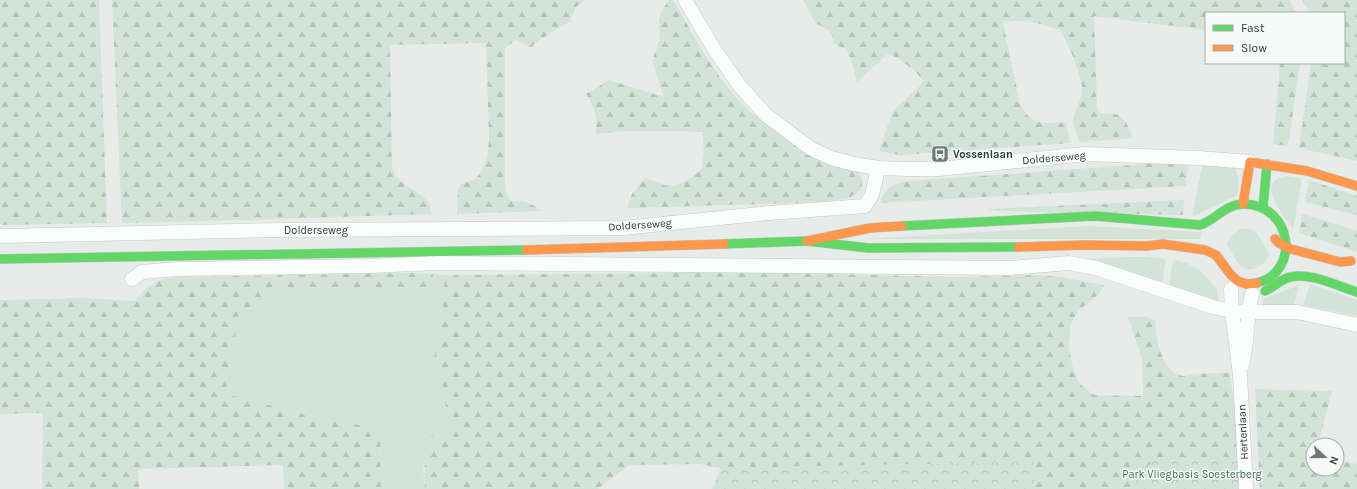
<svg xmlns="http://www.w3.org/2000/svg" width="1357" height="489" font-family="Karla,sans-serif">
<style>
.grass{fill:#d3e3d8}
.forest{fill:url(#forest-firs)}
.park{fill:url(#park-crowns)}
.lines{fill:none;stroke-linecap:round;stroke-linejoin:round}
.street-casing{stroke:#c4c9c7;stroke-width:15}
.fast-casing{stroke:#c5cac8;stroke-width:10}
.slow-casing{stroke:#c5cac8;stroke-width:10}
.street{stroke:#fbfcfc;stroke-width:14}
.fast{stroke:#63d668;stroke-width:9}
.slow{stroke:#ff974d;stroke-width:9}
.labels{text-anchor:middle;dominant-baseline:central;stroke-width:3;stroke-linejoin:round;paint-order:stroke}
.poi-label{font-size:11px;font-weight:bold;fill:#273d38;stroke:#f6faf8;text-anchor:start}
.street-label{font-size:11px;fill:#273d38;stroke:#f6faf8}
.park-label{font-size:11px;fill:#36704e;stroke:#f6faf8}
</style>
<defs>
<pattern id="forest-firs" width="22" height="20" patternUnits="userSpaceOnUse"><rect width="22" height="20" fill="#d3e3d8"/><path d="M5 1l3.5 6h-7zM16 11l3.5 6h-7z" fill="#b5c4ba"/></pattern>
<pattern id="park-crowns" width="20" height="18" patternUnits="userSpaceOnUse"><rect width="20" height="18" fill="#d3e3d8"/><path d="M2 6a3 3 0 1 1 6 0M12 15a3 3 0 1 1 6 0" fill="none" stroke="#b5c4ba"/></pattern>
</defs>
<rect width="100%" height="100%" fill="#e7ecea"/>
<path class="grass" d="M1202,165L1235,167C1238,176 1241,187 1236,196L1192,217Z
M1286,176L1302,178L1293,229C1284,215 1253,181 1286,176Z
M1089,226L1202,232L1201,239H865Z
M1241,229C1259,225 1261,244 1270,254C1264,266 1248,277 1238,263C1233,256 1231,250 1226,244L1231,236Z
M1125,257H1147L1166,259L1162,283L1087,259Z
M1173,260L1187,263L1199,269L1217,289L1219,301L1169,285Z
M433,274L445,275L441,327L433,362L440,373L446,407L455,414L445,438L434,436L423,468L425,489H381L380,429L303,414L230,395L226,388L239,314L252,309L273,292L289,288H432Z
M1310,284L1357,300V316L1303,305Z
M1299,285L1294,307L1263,305V299Z"/>
<path class="forest" d="M0,0H99L107,223L0,225Z
M112,0H585L576,7L570,21L535,43L531,48L516,40L505,48V180L506,192L510,201C522,201 532,202 541,211L457,214L458,189L460,185C464,182 470,182 474,179C487,171 488,151 489,138L486,43L390,45L392,168C401,193 429,187 431,214L250,220L122,223Z
M669,0H673C698,42 722,93 763,121L853,169C859,173 863,177 862,185C859,199 838,199 827,202L627,208L632,194L645,178C652,180 658,183 664,185C678,188 693,178 702,168L704,151L702,132L669,131H625L596,134C597,116 596,109 586,94L609,80L664,97L653,64L654,55L659,41L660,34L659,20L661,12Z
M803,0H1289L1297,13H1206V30L1094,16L1097,106L1099,113C1105,115 1107,114 1112,114C1125,114 1129,128 1132,138L1079,142L1073,123L1076,109L1081,98L1082,86L1075,61L1061,30C1041,24 1024,18 1003,22L1020,104C1032,126 1043,124 1066,122L1070,143L899,155L879,151L893,111L920,86L923,81C918,72 898,57 888,54L859,80L857,83L853,65L846,49L832,43C836,29 822,28 816,23C812,18 807,6 803,0Z
M1302,0H1357V161L1299,148L1311,63H1344V13H1310Z
M1280,63H1300L1288,146L1273,144Z
M1188,161L1186,186L880,203C886,185 893,184 909,181Z
M1309,180L1357,196V215L1305,202Z
M1184,200L1183,215L998,211L986,209Z
M1302,214L1339,225L1357,231V252L1299,233Z
M409,273L433,274L432,289L289,288L273,292L252,309L239,314L226,388L230,395L303,414L380,429L381,489H284L283,465L138,469L139,489H42L43,413L0,414V300L85,298L135,301C150,283 156,279 179,277Z
M686,273H788L956,277L1036,275L1060,277L1104,285L1099,294L1078,311L1070,326L1069,345L1072,365L1080,384L1094,395L1143,396L1142,359L1128,317H1147L1155,320C1156,338 1161,374 1184,376C1189,376 1194,374 1199,374C1209,373 1220,373 1230,373L1241,458L1242,489H1035L1034,462L721,468L699,464L629,465L598,489H425C424,471 424,454 429,436L445,438L454,414L446,407L440,373L433,362L441,327L445,275Z
M1255,389L1332,391L1320,437V445H1313V469H1337V460L1357,464V489H1260Z"/>
<path class="park" d="M1241,458L1242,489H1130L1153,460Z
M1034,462L1035,489H712L721,468Z"/>
<g class="lines">
<defs>
<path id="street" d="M685,0L716,52L739,85L766,115L810,148L831,158L854,164L878,168L908,169H939L1085,154L1199,158L1250,162
M0,236L281,230L623,228L769,213L865,206L872,195L878,168
M132,279L142,272L177,269L370,266L438,263L1009,268L1069,263L1096,268L1213,307L1232,311L1248,312H1297L1357,325
M1231,289L1232,311L1240,375L1246,489
M1242,365C1248,341 1246,317 1252,294"/>
<path id="fast" d="M1263,207L1267,164
M902,226L1095,216L1200,225C1216,220 1225,204 1244,204C1293,205 1301,272 1257,283
M724,244L807,241L868,248L1018,247
M0,259L526,250
M1265,291C1274,287 1281,279 1290,277C1309,272 1338,286 1357,292"/>
<path id="slow" d="M1243,204L1250,162L1307,171L1357,186
M1275,239L1279,243L1291,249L1340,262L1351,261
M807,241L870,228L902,226
M1018,247L1085,245L1147,246L1163,244L1205,250L1216,255L1231,275L1238,281L1246,284L1257,283
M526,250L724,244"/>
</defs>
<use href="#street" class="street-casing"/>
<use href="#fast" class="fast-casing"/>
<use href="#slow" class="slow-casing"/>
<use href="#street" class="street"/>
<use href="#fast" class="fast"/>
<use href="#slow" class="slow"/>
</g>
<defs>
<symbol id="bus-square" viewBox="-11 -11 22 22"><rect x="-9" y="-9" width="18" height="18" rx="4" fill="#6a7a76" stroke="#f6faf8"/><path d="M-5-6H5V4H4V6H2V4H-2V6H-4V4H-5ZM-3.5-4V0h7V-4ZM-3.5 1.2v1.5H-2V1.2ZM2 1.2v1.5H3.5V1.2Z" fill="#fff"/></symbol>
</defs>
<g fill-rule="evenodd">
<use href="#bus-square" x="930" y="144" width="20" height="20"/>
</g>
<g class="labels">
<g class="poi-label">
<text x="953" y="154">Vossenlaan</text>
</g>
<g class="street-label">
<text transform="translate(1054 158) rotate(-5)">Dolderseweg</text>
<text transform="translate(640 225) rotate(-4)">Dolderseweg</text>
<text x="316" y="230">Dolderseweg</text>
<text transform="translate(1243 432) rotate(-93)">Hertenlaan</text>
</g>
<g class="park-label">
<text x="1192" y="474">Park Vliegbasis Soesterberg</text>
</g>
</g>
<rect x="1205" y="12" width="140" height="52" fill="#f6faf8" stroke="#a3aeab"/>
<rect x="1213" y="25" width="20" height="6" fill="#63d668" stroke="#a3aeab"/>
<text x="1241" y="32" font-size="12" fill="#273d38">Fast</text>
<rect x="1213" y="45" width="20" height="6" fill="#ff974d" stroke="#a3aeab"/>
<text x="1241" y="52" font-size="12" fill="#273d38">Slow</text>
<g transform="translate(1325 457) rotate(111)"><circle r="19" fill="#f6faf8" stroke="#a3aeab"/>
<path d="M0-3L7 15L0 10L-7 15Z" fill="#6a7a76"/>
<text y="-6" font-size="11" font-weight="bold" text-anchor="middle" fill="#273d38">N</text>
</g>
</svg>
